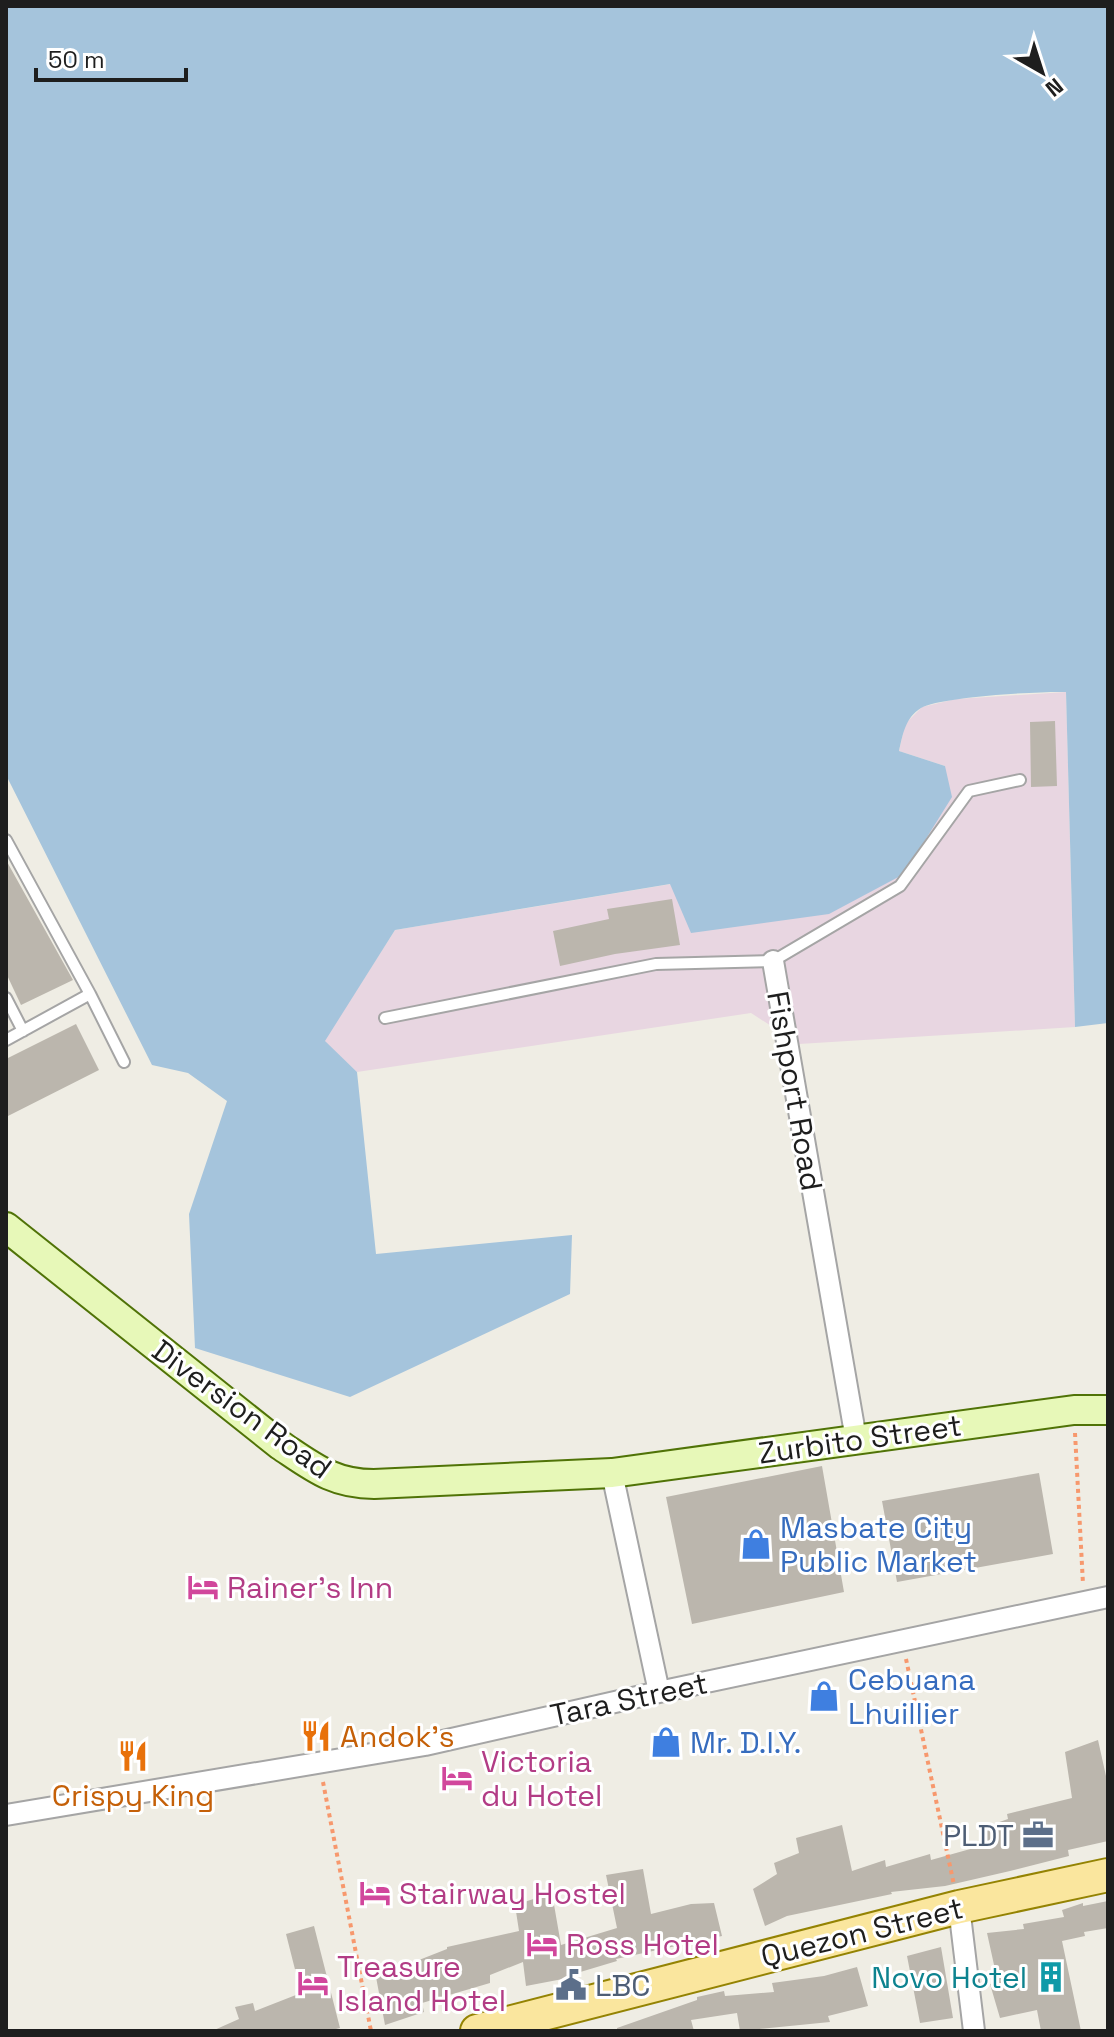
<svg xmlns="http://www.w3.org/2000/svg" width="1114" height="2037" font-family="'Space Grotesk',sans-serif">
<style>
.industrial{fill:#e8d6e1}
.water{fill:#a5c4dc}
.building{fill:#bbb6ad}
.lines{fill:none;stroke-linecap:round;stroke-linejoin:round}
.lane-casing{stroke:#a5a5a5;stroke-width:14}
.street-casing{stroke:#a5a5a5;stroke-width:24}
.secondary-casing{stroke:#507307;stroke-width:32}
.primary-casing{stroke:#948303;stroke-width:36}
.path{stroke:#f7986d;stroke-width:4;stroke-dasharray:4 4;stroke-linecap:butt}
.lane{stroke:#fff;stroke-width:10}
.street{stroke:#fff;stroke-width:20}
.secondary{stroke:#e7f8b8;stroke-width:28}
.primary{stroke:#fae69e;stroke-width:32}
.labels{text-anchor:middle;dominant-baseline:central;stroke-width:6;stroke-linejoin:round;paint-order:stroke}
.street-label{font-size:30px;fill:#1e1e1e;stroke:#fff}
.shop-label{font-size:30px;fill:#366cbe;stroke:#fff;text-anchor:start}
.hotel-label{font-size:30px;fill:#b23c85;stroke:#fff;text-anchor:start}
.food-label{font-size:30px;fill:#c56008;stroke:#fff;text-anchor:start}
.service-label{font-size:30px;fill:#4e5e75;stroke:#fff;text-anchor:end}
.culture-label{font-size:30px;fill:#0d838f;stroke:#fff;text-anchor:end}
</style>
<rect width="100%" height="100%" fill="#efede4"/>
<path class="industrial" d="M1066,692L1075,1027L799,1044L751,1013L357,1072L324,1041L395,930L671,884L945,766L899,751L905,724L922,707L956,699Z"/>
<path class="water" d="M6,6H1108V1023L1075,1027L1066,692C1042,691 939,697 921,708C905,718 903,734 899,751L945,766L952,797L904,874L829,914L691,933L670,884L395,930L325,1041L357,1072L376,1254L572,1235L570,1294L350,1397L195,1348L189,1214L227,1101L188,1073L152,1065L6,775Z"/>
<path class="building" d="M1055,721L1057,786L1031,787L1030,722Z
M6,860L73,980L21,1005L6,973Z
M672,899L680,945L615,954L560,966L553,931L609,919L607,909Z
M76,1024L99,1070L6,1117V1059Z
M822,1466L844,1592L692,1624L666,1497Z
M1039,1473L1053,1554L897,1582L882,1501Z
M1098,1740L1108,1785V1841L1068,1850L1069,1856L1010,1871L945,1886L891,1892L892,1894L787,1916L765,1926L753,1889L777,1874L774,1863L799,1853L796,1838L842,1825L852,1871L885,1860L886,1867L930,1854L931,1860L981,1846L982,1828L1008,1819L1007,1814L1072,1798L1065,1752Z
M643,1869L651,1914L691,1904L714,1903L722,1936L616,1959L617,1961L567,1976L568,1978L526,1986L523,1962L490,1975V1983L422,2003L424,2012L385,2025L376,1977L420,1963L419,1960L447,1949V1947L519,1931L515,1905L552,1893L561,1945L617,1928L606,1875Z
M1108,1901V1928L1084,1932L1085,1936L1062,1941L1081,2031H1041L1037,2010L1000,2018L990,1984L998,1983L987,1933L1024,1929L1023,1924L1064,1917L1062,1910L1083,1903V1906Z
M314,1926L340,2028L328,2031H212L239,2019L235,2007L253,2003L255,2011L301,1993L286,1934Z
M941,1947L953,2018L920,2023L907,1956Z
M857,1967L868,2006L828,2016L830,2022L740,2031L737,2013L691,2020L694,2031H617V2028L697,2000V1997L724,1991L725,1996L774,1992L772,1983L824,1976Z"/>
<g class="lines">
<defs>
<path id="lane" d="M6,840L90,994L124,1062
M6,998L23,1031
M385,1018L656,964L773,961L900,886L969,791L1020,780
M6,1040L90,994"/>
<path id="street" d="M773,961L856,1439
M612,1473L659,1692
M6,1815L425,1745L659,1692L1108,1597
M959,1907L974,2031"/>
<path id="secondary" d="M6,1227L280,1445C313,1467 333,1484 374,1484L612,1473L1074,1410H1108"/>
<path id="primary" d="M477,2031L959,1907L1108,1875"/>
</defs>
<use href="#lane" class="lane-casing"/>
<use href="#street" class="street-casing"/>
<use href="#secondary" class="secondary-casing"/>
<use href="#primary" class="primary-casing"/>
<path class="path" d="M1075,1433L1083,1584
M906,1659L954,1885
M323,1782L371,2031"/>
<use href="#lane" class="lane"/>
<use href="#street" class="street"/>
<use href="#secondary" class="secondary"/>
<use href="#primary" class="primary"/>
</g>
<defs>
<symbol id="shop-bare" viewBox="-9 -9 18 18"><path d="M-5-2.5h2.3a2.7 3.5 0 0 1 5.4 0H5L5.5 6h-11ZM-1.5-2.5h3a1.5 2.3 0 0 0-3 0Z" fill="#3f7fe0" stroke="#fff" stroke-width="2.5" paint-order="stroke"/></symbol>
<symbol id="hotel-bare" viewBox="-9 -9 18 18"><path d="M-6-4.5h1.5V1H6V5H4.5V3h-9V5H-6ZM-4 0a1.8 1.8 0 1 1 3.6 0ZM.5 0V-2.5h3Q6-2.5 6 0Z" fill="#d1479c" stroke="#fff" stroke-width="2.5" paint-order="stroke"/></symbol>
<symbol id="restaurant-bare" viewBox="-9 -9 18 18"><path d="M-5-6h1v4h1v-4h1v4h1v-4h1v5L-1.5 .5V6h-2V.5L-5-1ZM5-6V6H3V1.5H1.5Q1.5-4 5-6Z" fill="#e8710a" stroke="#fff" stroke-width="2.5" paint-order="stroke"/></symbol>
<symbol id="office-bare" viewBox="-9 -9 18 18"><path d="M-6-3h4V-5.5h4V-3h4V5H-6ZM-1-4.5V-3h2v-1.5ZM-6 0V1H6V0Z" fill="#5c6f8a" stroke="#fff" stroke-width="2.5" paint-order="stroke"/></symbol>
<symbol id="building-bare" viewBox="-9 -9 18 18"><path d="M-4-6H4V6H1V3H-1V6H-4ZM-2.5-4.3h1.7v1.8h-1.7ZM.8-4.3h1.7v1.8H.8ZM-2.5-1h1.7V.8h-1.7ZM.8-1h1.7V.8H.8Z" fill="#0f9aa8" stroke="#fff" stroke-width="2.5" paint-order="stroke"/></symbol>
<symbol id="civic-bare" viewBox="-9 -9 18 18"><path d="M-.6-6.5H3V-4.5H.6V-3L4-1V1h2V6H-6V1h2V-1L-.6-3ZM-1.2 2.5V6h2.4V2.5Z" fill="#5c6f8a" stroke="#fff" stroke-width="2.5" paint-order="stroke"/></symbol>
</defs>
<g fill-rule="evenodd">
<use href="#shop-bare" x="734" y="1522" width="44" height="44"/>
<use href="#hotel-bare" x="181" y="1565" width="44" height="44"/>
<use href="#shop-bare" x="802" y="1674" width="44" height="44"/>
<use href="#restaurant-bare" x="294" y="1714" width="44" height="44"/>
<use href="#shop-bare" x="644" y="1720" width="44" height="44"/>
<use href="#restaurant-bare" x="111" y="1734" width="44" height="44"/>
<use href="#hotel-bare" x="435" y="1756" width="44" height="44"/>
<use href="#office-bare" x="1016" y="1813" width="44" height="44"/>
<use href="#hotel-bare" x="353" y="1871" width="44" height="44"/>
<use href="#hotel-bare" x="520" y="1922" width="44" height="44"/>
<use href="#building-bare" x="1029" y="1955" width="44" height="44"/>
<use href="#hotel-bare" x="291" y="1961" width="44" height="44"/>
<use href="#civic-bare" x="549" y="1963" width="44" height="44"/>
</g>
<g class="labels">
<g class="street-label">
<text transform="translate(795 1091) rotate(80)">Fishport Road</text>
<text transform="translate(242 1409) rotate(36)">Diversion Road</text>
<text transform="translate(860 1439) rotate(-8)">Zurbito Street</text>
<text transform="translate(629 1699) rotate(-12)">Tara Street</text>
<text transform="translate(862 1932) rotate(-14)">Quezon Street</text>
</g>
<g class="shop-label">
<text x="780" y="1527">Masbate City<tspan x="780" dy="34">Public Market</tspan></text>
<text x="848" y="1679">Cebuana<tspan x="848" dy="34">Lhuillier</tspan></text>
<text x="690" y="1742">Mr. D.I.Y.</text>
</g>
<g class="hotel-label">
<text x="227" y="1587">Rainer's Inn</text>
<text x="481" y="1761">Victoria<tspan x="481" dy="34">du Hotel</tspan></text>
<text x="399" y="1893">Stairway Hostel</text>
<text x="566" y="1944">Ross Hotel</text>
<text x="337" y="1966">Treasure<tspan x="337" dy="34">Island Hotel</tspan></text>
</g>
<g class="food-label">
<text x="340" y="1736">Andok's</text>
<text x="133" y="1795" text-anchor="middle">Crispy King</text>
</g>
<g class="service-label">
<text x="1014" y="1835">PLDT</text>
<text x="595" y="1985" text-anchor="start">LBC</text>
</g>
<g class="culture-label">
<text x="1027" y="1977">Novo Hotel</text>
</g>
</g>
<rect width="1114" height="2037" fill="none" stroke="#1e1e1e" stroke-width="16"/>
<g transform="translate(1042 72) rotate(141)" stroke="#ffffff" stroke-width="6" paint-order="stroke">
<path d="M0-6L14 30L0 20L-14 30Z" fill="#1e1e1e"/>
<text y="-12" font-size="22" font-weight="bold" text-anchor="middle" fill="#1e1e1e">N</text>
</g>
<path d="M36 68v12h150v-12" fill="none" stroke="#1e1e1e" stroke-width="4"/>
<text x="48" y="68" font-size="24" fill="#1e1e1e" stroke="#ffffff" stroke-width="6" paint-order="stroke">50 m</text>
</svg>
